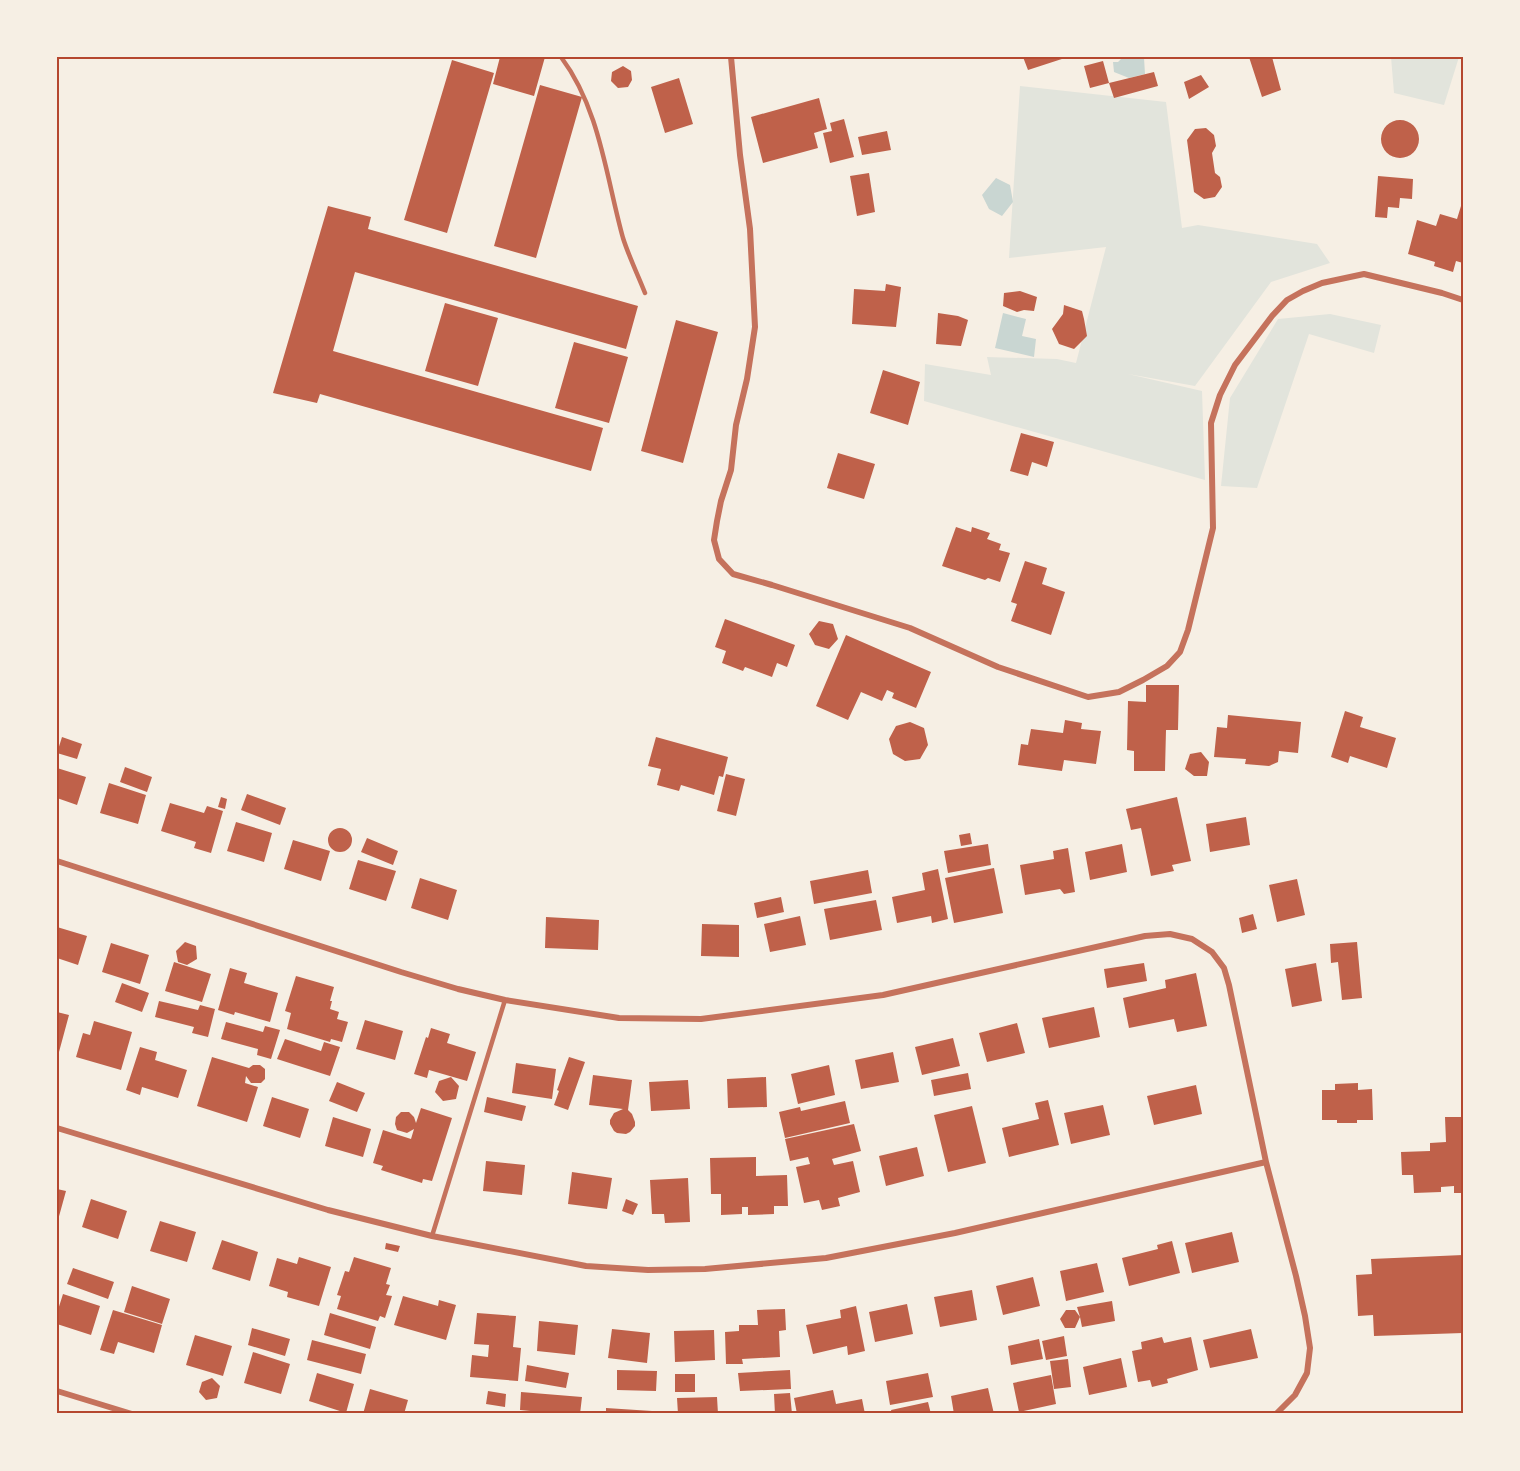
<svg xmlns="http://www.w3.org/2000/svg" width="1520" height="1471" font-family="'Space Grotesk',sans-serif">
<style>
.green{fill:#e2e4dc}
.water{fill:#c9d6d2}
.building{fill:#bf614a}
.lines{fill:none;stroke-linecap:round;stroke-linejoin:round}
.service{stroke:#c5725c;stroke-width:4.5}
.minor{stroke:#c5725c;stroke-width:6}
.neatline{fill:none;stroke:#b5482f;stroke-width:2}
</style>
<rect width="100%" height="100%" fill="#f6efe4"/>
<path class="green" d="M1391,57H1459L1444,105L1394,93Z
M1020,86L1166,102L1182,228L1198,225L1317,244L1330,263L1271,282L1195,386L1128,374L1202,391L1205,480L924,401L925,364L991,375L987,357L1057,359L1076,363L1106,247L1009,258Z
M1330,314L1381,325L1374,353L1309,334L1257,488L1221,486L1230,398L1278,319Z"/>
<path class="water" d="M1123,57H1142L1144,58L1145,74L1129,78L1114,72L1113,62H1118Z
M996,178L1010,185L1013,202L1002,216L989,209L982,195Z
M1003,313L1026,319L1022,336L1036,339L1034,357L995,348Z"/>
<path class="building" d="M500,57H545L534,96L493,84Z
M1023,57H1068L1028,70Z
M1249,57H1272L1281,90L1262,97Z
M452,60L494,73L447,233L404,220Z
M1103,61L1109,83L1090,88L1084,66Z
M623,66L631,71L632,80L628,87L618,88L611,81L612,72Z
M1154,72L1158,86L1114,98L1109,83Z
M1201,75L1209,87L1189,99L1184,82Z
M679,78L693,124L665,133L651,87Z
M540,85L582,97L536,258L494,246Z
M819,98L827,129L814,133L818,148L763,163L751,117Z
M844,119L854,157L830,163L823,133L832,131L830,123Z
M1381 139a19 19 0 1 1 38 0a19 19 0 1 1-38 0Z
M1206,128L1214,135L1216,146L1212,153L1215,173L1220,177L1222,187L1215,197L1204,199L1194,192L1187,140L1195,129Z
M887,131L891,150L862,155L858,137Z
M869,173L875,212L857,216L850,176Z
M1378,176L1413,179L1412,199L1400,198L1399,208L1388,207L1387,218L1375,217Z
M328,206L371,217L368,229L638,306L626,349L355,272L333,351L603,428L591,471L320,394L317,403L273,393Z
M1461,206H1463V263L1456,261L1453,272L1434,266L1435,262L1408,254L1417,220L1436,226L1440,214L1457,219Z
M886,284L901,287L896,327L852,324L854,289L885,291Z
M1020,291L1037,297L1034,311L1024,310L1017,312L1003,306L1004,293Z
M445,303L498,318L478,386L425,371Z
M1064,305L1082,311L1084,319L1087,336L1074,349L1059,344L1052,329L1063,314Z
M938,313L958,316L968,320L961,346L936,344Z
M676,320L718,332L683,463L641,451Z
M574,342L628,357L609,423L555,408Z
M883,370L920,382L908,425L870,413Z
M1021,433L1054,442L1047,467L1032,462L1028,476L1010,471Z
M838,453L875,464L864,499L827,488Z
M956,527L971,532L972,527L990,533L987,539L1001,544L999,550L1010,553L1000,582L988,578L985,580L942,566Z
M1025,561L1047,568L1042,584L1065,592L1051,635L1011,621L1017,604L1011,602Z
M725,619L795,645L787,667L777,663L772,677L745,667L743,671L722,663L726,651L715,647Z
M819,621L833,624L838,639L829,649L815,645L809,634Z
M846,635L931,672L916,708L892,698L894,693L887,690L882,701L861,692L848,720L816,706Z
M1146,685H1179L1178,730H1166L1165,771H1134V751L1127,750L1128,701L1146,702Z
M1345,711L1363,717L1360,727L1396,738L1387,768L1350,756L1348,763L1331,757Z
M1228,715L1301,722L1298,753L1279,751L1278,762L1269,766L1245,764L1246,759L1214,757L1217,727L1227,728Z
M1065,720L1082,723L1081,729L1101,731L1096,764L1064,760L1062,771L1018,765L1021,744L1028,745L1031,729L1063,733Z
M910,722L924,728L928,745L920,759L905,761L893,754L889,739L896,726Z
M62,737L82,744L77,759L57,753Z
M656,737L728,757L723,777L719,776L714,795L681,785L679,791L657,785L661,769L648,766Z
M1201,752L1209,762L1207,776H1194L1185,769L1190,754Z
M125,767L152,777L147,792L120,782Z
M57,768L86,777L77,805L57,798Z
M726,774L745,779L736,816L717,811Z
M109,783L146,795L138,824L100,813Z
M247,794L286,808L280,825L241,810Z
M221,797L227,799L225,809L218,807Z
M1177,797L1191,861L1172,865L1174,871L1151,876L1141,828L1131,830L1126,809Z
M170,803L204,813L207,806L223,811L211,853L194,848L196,842L161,831Z
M1246,817L1250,845L1210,852L1206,824Z
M236,822L272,833L264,862L227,851Z
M328 840a12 12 0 1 1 24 0a12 12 0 1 1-24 0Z
M970,833L972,844L961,846L959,835Z
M367,838L398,851L393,865L361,852Z
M293,840L330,851L321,881L284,869Z
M988,844L991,865L948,873L944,851Z
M1122,844L1127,872L1090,880L1085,852Z
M1068,848L1075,892L1064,894L1060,889L1025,895L1020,865L1054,859L1053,851Z
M358,860L396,871L386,901L349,889Z
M994,868L1003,913L954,923L945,878Z
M938,869L948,919L932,923L931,916L897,923L892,897L925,890L922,873Z
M868,870L872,893L814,904L810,881Z
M420,878L457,890L448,920L411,908Z
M1297,879L1305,915L1277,922L1269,885Z
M781,897L784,912L757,918L754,903Z
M876,900L882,930L830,940L824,909Z
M1253,914L1257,929L1242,933L1239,918Z
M800,916L806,945L770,952L764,924Z
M546,917L599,920L598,950L545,948Z
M702,924L739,925V957L701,956Z
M57,927L87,936L78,965L57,958Z
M185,942L196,946L197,959L187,965L178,962L176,951Z
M1357,942L1362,998L1342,1000L1338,962L1331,963L1330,944Z
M111,943L149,955L140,984L102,972Z
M174,962L211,974L202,1002L165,991Z
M1144,963L1147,981L1107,988L1104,969Z
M1316,963L1322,1001L1292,1007L1285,969Z
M230,968L247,973L244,983L278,993L270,1022L235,1012L234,1015L218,1010Z
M1196,973L1207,1026L1177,1032L1174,1019L1129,1028L1123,998L1166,988L1165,980Z
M296,976L334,987L330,1001H332L330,1009L339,1012L337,1019L348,1022L342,1042L331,1039L330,1042L287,1029L291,1013L285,1011Z
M122,983L149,993L142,1012L115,1002Z
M159,1001L198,1010L200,1005L215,1009L208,1037L192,1033L194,1027L155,1017Z
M1094,1007L1100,1037L1049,1048L1042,1018Z
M57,1012L69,1015L59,1052L57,1051Z
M365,1020L403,1031L395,1060L356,1049Z
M94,1021L132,1032L121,1070L76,1057L83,1033L90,1035Z
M226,1022L263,1032L265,1026L280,1030L271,1059L257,1055L258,1049L221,1039Z
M1017,1023L1025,1053L987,1062L979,1033Z
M431,1028L450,1034L447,1043L476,1052L467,1081L429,1070L427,1078L414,1074L426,1037L428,1038Z
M953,1038L960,1066L922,1075L915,1047Z
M285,1039L321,1051L324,1042L340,1047L330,1076L277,1059Z
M140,1047L157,1052L155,1060L187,1070L178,1098L142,1087L140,1095L126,1090Z
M893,1052L899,1082L861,1089L855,1060Z
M212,1057L249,1068L253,1065H260L265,1069V1079L261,1083H251L246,1076L245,1083L258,1087L247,1122L197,1106Z
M569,1057L585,1062L568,1110L554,1105L559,1091L557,1090Z
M516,1063L556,1069L552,1099L512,1093Z
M829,1065L835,1095L798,1104L791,1074Z
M968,1073L971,1089L934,1096L931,1080Z
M593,1075L632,1080L628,1110L632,1114L635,1122V1126L630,1132L626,1134L617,1133L614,1131L610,1124V1120L614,1113L623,1109L589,1105Z
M451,1077L459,1086L456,1099L443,1101L435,1092L439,1081Z
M766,1077L767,1107L728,1108L727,1079Z
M688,1080L690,1109L651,1111L649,1082Z
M337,1082L365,1093L357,1112L329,1101Z
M1358,1083V1090L1372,1089L1373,1120H1357V1123H1337V1120H1322V1090H1335V1084Z
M1196,1085L1202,1114L1154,1125L1147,1096Z
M272,1097L309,1109L300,1138L263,1126Z
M487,1097L526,1106L522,1121L484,1112Z
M1048,1100L1059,1145L1009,1157L1002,1128L1039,1119L1035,1103Z
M845,1101L850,1123L785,1138L779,1112L800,1107L801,1111Z
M1103,1105L1110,1135L1071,1144L1064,1113Z
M972,1106L986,1163L948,1172L934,1115Z
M421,1108L452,1118L432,1181L423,1179L422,1183L381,1170L383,1166L373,1163L383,1130L411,1139L414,1129L407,1133L397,1130L395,1124L396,1117L401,1112H409L414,1117L416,1123Z
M333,1117L371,1129L363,1157L325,1146Z
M1445,1117H1463V1193H1454V1186L1441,1187V1192L1414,1193L1413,1175H1402L1401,1152L1430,1151V1143L1446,1142Z
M854,1124L861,1151L832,1159L834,1165L853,1161L860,1192L838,1198L840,1206L822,1210L819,1200L804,1203L796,1167L810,1164L808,1157L790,1161L785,1139Z
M917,1147L924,1176L886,1186L879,1156Z
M756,1157V1176L787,1175L788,1206H774V1214L748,1215V1207H742V1214L721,1215V1194H711L710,1158Z
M486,1161L525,1165L522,1195L483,1191Z
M572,1172L612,1178L607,1209L568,1204Z
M688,1178L690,1222L665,1223L664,1214H652L650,1180Z
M57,1189L66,1191L58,1220H57Z
M91,1199L127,1211L118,1239L82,1227Z
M626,1199L638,1204L633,1215L622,1211Z
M160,1221L196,1232L187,1262L150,1251Z
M1232,1232L1239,1262L1192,1273L1185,1243Z
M222,1240L258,1252L250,1281L212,1269Z
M1172,1241L1180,1273L1129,1286L1122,1258L1158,1249L1157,1245Z
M386,1243L400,1246L398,1252L385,1249Z
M1463,1255V1333L1374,1336L1373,1315L1358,1316L1356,1275L1372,1274L1371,1259Z
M299,1257L331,1267L319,1306L287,1297L288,1292L269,1286L277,1258L297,1264Z
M354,1257L391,1268L386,1284L390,1285L386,1295L392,1296L385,1318L380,1316L378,1321L337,1309L341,1296L337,1295L345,1271L349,1272Z
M1097,1263L1104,1292L1066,1301L1060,1271Z
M73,1268L114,1282L108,1299L67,1284Z
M1033,1277L1040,1306L1003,1315L996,1286Z
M132,1286L170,1299L162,1324L124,1312Z
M972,1290L977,1320L940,1327L934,1297Z
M63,1294L100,1306L91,1335L57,1324V1313Z
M403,1296L438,1306L439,1300L456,1305L446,1340L394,1325Z
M1112,1301L1115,1321L1082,1327L1080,1317L1075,1328H1065L1060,1319L1066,1310H1075L1080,1317L1077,1307Z
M907,1304L913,1334L875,1342L869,1312Z
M856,1306L865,1351L848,1355L847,1346L813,1354L806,1325L841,1318L840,1310Z
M785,1309L786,1330L779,1331L780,1357L742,1359L743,1364H726L725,1332L739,1331V1325H758L757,1310Z
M113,1310L162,1325L154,1353L118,1342L114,1354L100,1350Z
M330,1313L376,1327L370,1349L324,1335Z
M477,1313L516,1316L513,1347L521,1348L518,1381L470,1377L472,1355L488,1357L489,1345L474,1344Z
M539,1321L578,1325L575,1355L537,1351Z
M252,1328L290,1339L285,1356L248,1345Z
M612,1329L650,1333L647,1363L608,1358Z
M1251,1329L1258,1358L1210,1368L1203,1340Z
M714,1330L715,1360L675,1362L674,1331Z
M195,1335L232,1346L223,1376L186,1365Z
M1064,1336L1067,1356L1046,1360L1042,1341Z
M1162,1337L1164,1343L1191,1337L1198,1370L1167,1379L1168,1383L1152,1387L1150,1380L1138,1382L1132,1351L1142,1349L1141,1342Z
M1039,1339L1043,1359L1011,1365L1008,1346Z
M312,1340L366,1354L361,1374L307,1360Z
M253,1352L290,1364L281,1394L244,1383Z
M1121,1358L1127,1387L1089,1395L1083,1367Z
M1068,1359L1071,1387L1054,1389L1050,1361Z
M527,1365L569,1373L566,1388L525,1381Z
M617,1370L657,1371L656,1391L617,1390Z
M790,1370L791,1389L740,1391L738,1373Z
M317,1373L354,1384L346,1413L309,1401Z
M928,1373L933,1397L890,1405L886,1381Z
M675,1374H695V1392H675Z
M1051,1375L1056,1404L1019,1412L1013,1383Z
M212,1378L220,1386L217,1398L206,1400L199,1392L202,1382Z
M988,1388L994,1414H954L951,1396Z
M370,1389L408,1400L404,1414H363Z
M833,1390L836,1404L862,1399L865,1414H797L794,1398Z
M488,1391L506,1394L505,1407L486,1404Z
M521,1392L582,1397L580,1414H562L520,1410Z
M790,1393L792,1414H775L774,1394Z
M717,1397L718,1414H678L677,1398Z
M928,1402L931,1414H892L891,1410Z
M606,1408L652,1411V1414H606Z"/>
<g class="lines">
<path class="service" d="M561,57C600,109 606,177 623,238C629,257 638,275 645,293
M432,1236L505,1000"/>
<path class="minor" d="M731,57L740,155L750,229L755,327L747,379L736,425L731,470L721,501L717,521L714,540L719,559L733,574L772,585L910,628L998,667L1088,697L1119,692L1143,680L1167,666L1180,652L1188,630L1213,528L1211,423L1220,395L1235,365L1272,316L1287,300L1303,291L1322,283L1364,274L1442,293L1463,300
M57,861L401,972L458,989L505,1000L619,1018L701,1019L883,995L1145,936L1170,934L1192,939L1212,952L1224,968L1229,985L1266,1162L1296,1276L1305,1316L1310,1348L1307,1373L1295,1395L1276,1414
M57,1128L328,1210L432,1236L586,1266L648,1270L705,1269L826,1258L955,1233L1266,1162
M57,1391L132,1414"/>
</g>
<rect width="1520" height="1471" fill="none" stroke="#f6efe4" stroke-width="117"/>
<rect x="58" y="58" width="1404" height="1354" class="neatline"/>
</svg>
